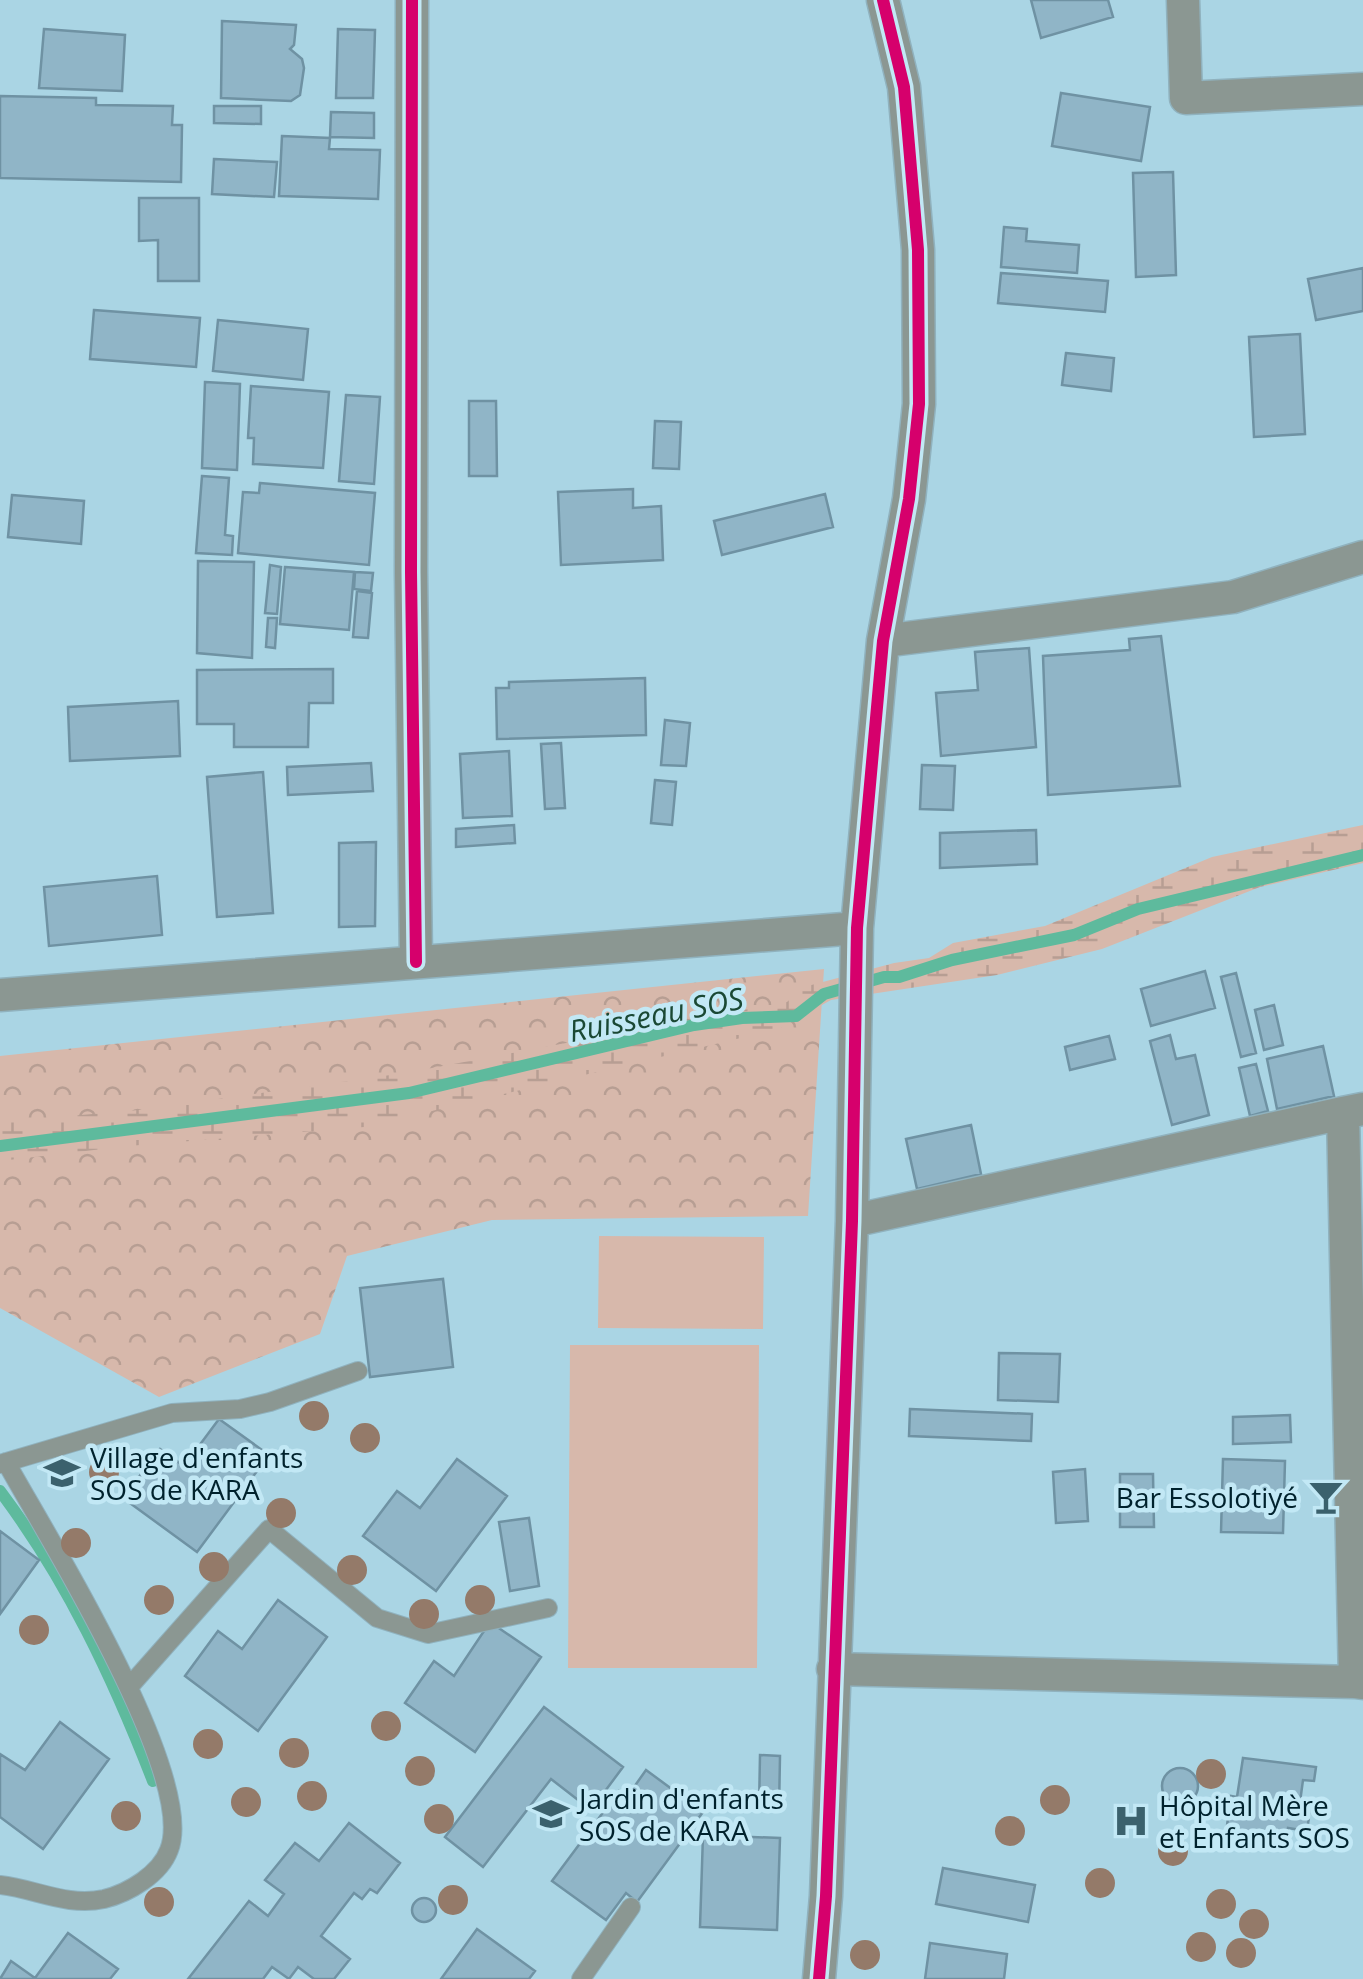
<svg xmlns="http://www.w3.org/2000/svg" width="1363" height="1979" font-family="'Open Sans',sans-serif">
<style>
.forest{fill:url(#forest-crowns)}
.wetland{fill:url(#wetland-marsh)}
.garden{fill:#d7b8ab}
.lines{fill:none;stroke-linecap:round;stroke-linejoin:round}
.stream{stroke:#5eba9d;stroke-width:12}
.building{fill:#90b5c7;stroke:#6f92a3;stroke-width:2.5}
.lane-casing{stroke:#90b2be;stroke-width:20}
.street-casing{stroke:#90b2be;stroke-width:35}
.lane{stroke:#8b9792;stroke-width:18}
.street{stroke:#8b9792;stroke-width:32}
.cycleway-casing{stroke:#c2e8f5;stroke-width:19}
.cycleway{stroke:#d6006c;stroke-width:12}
.tree{fill:#947a69}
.labels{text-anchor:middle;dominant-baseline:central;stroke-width:9;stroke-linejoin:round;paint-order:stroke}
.poi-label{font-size:28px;fill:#00222d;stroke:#c2e8f5;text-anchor:start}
.water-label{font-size:30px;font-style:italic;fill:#1a4834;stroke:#c2e8f5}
</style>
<defs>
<pattern id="forest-crowns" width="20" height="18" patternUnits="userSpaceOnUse" patternTransform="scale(2.5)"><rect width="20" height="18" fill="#d7b8ab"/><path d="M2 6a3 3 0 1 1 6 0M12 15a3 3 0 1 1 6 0" fill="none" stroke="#b79e93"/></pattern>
<pattern id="wetland-marsh" width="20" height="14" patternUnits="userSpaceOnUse" patternTransform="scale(2.5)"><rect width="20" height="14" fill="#d7b8ab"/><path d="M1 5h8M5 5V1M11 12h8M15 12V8" fill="none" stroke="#b79e93"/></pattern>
</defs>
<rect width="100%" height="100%" fill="#aad5e4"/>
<path class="forest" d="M824,969L808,1216L492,1220L347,1256L320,1334L159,1397L0,1308V1056Z"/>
<path class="wetland" d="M1363,825V863L1260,887L1102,949L997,975L831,1000L779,1029L364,1127L128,1146L0,1161V1122L139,1110L405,1073L787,1002L804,987L894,963L929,958L953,943L1045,926L1212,857Z"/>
<path class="garden" d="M599,1236L764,1237L763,1329L598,1328Z
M570,1345H759L757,1668H568Z"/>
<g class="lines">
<path class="stream" d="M0,1146L409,1093L694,1025L742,1018L796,1016L824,994L884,977H899L952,960L1074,935L1138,909L1363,855
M0,1491C67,1580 113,1678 153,1781"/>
</g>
<path class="building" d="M1031,0H1108L1113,17L1041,38Z
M222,21L296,25L294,45L290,49L302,59L304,68L300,95L291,101L221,98Z
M44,29L125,35L122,91L39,88Z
M338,29L375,30L373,98H336Z
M1061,93L1150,107L1141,161L1052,146Z
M0,96L96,98V105L173,106L172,125H182L181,182L0,178Z
M214,106H261V124L214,123Z
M331,112L374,113V138L330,137Z
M282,136L330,138L329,149L380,150L378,199L279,196Z
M214,159L277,162L274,197L212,194Z
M1173,172L1176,275L1136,277L1133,173Z
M139,198H199V281H158V240L139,241Z
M1004,227L1027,229L1026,241L1079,245L1077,273L1001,267Z
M1363,268V311L1316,320L1308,279Z
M1001,273L1108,281L1105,312L998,303Z
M94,310L200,318L196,367L90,359Z
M218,320L308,329L303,380L213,371Z
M1300,334L1305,434L1254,437L1249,337Z
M1066,353L1114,358L1111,391L1062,385Z
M205,382L240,384L237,470L202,468Z
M251,386L329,392L323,468L253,464L254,438H248Z
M346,395L380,397L374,484L339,481Z
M469,401H496L497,476H469Z
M655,421L681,422L679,469L653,468Z
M202,476L229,478L225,535L233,536L232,555L196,553Z
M260,483L375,493L369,565L238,553L243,492L259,493Z
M633,489V508L661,506L663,560L561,565L558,492Z
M825,494L833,527L722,555L714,521Z
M12,495L84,501L81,544L8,537Z
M198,561L254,562L252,658L197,653Z
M270,565L281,567L277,614L265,613Z
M285,567L354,572L349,630L280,624Z
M355,572L373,573L371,591L354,589Z
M357,591L372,593L368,638L353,637Z
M268,618H277L275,648L266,647Z
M1161,636L1180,786L1048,795L1043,656L1130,650L1129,639Z
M1029,648L1036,747L941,756L936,693L978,690L975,652Z
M333,669V703H309L308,747H234V724H197V670Z
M645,678L646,735L497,739L496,688H509V682Z
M178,701L180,756L70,761L68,707Z
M665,720L690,723L686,766L661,765Z
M561,743L565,808L545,809L541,744Z
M509,751L512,816L463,818L460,754Z
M371,763L373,791L288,795L287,767Z
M922,765L955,766L953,810L920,809Z
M263,772L273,913L217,917L207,777Z
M655,780L676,782L672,825L651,823Z
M514,825L515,843L456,847V829Z
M1036,830L1037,864L940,868V833Z
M376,842L375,926L339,927V843Z
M157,876L162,935L49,946L44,887Z
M1205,971L1215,1008L1151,1026L1141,989Z
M1236,973L1256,1053L1241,1057L1221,977Z
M1274,1005L1283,1045L1264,1050L1255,1010Z
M1170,1035L1176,1059L1195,1055L1209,1115L1172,1125L1150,1041Z
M1109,1036L1115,1059L1070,1070L1065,1047Z
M1323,1046L1334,1096L1277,1109L1267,1059Z
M1256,1064L1268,1111L1250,1116L1239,1068Z
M971,1125L981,1174L917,1189L906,1139Z
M443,1279L453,1367L370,1377L360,1288Z
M999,1353L1060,1354L1058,1402L998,1400Z
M910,1409L1032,1414L1031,1441L909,1436Z
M1290,1415L1291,1442L1233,1444V1417Z
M219,1419L269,1455L197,1552L123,1498L160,1449L184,1466Z
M457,1459L507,1496L436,1591L363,1536L397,1491L420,1508Z
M1223,1459L1285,1461L1283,1533L1221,1532Z
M1085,1469L1088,1521L1056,1523L1053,1472Z
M1120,1474H1153L1154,1527H1120Z
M529,1518L539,1586L510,1591L499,1522Z
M0,1531L39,1560L0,1614Z
M278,1600L327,1637L258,1731L185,1676L218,1631L242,1649Z
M490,1622L541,1657L475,1752L405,1703L434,1661L454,1676Z
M544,1707L623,1767L591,1810L551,1779L483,1867L445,1837Z
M60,1722L109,1759L43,1849L0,1817V1754L25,1770Z
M760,1755L780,1756L779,1811L759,1809Z
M1243,1758L1316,1767L1314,1781L1303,1780L1300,1802L1311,1803L1307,1831L1288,1828L1286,1841L1226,1833L1231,1796L1237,1797Z
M1162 1786a18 18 0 1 1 36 0a18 18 0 1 1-36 0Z
M646,1770L703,1812L637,1902L626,1893L606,1920L552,1881L619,1791L627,1797Z
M349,1823L400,1863L377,1893L370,1889L362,1899L354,1893L321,1936L350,1959L334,1979H314L298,1967L289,1979L272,1967L263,1979H188L249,1901L268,1916L284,1894L265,1880L295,1843L319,1861Z
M703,1835L780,1838L777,1930L700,1927Z
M943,1868L1035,1885L1028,1922L936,1904Z
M412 1910a12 12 0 1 1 24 0a12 12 0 1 1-24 0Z
M477,1929L535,1971L529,1979H441Z
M68,1933L118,1969L110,1979H0L11,1961L35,1978Z
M930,1943L1007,1954L1004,1979H925Z"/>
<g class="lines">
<defs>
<path id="lane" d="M0,1464L172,1413L240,1409L270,1402L358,1371
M129,1687L269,1529L377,1618L428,1634L548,1608
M0,1885C36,1889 67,1907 104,1899C129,1893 160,1874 169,1850C198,1777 45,1533 6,1462
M581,1979L631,1907"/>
<path id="street" d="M412,0L411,572L416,962
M1183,0L1186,98L1363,89
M883,641L1233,597L1363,557
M0,995L857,928
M1363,1109L1343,1113L1355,1682L1363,1683
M852,1221L1343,1113
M833,1669L1355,1682
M819,1979L826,1896L852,1221L857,928L883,641L909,499L919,404L918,250L904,87L883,0"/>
</defs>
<use href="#lane" class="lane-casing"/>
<use href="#street" class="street-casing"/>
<use href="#lane" class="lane"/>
<use href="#street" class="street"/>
<defs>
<path id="cycleway" d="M412,0L411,572L416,962
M819,1979L826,1896L852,1221L857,928L883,641L909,499L919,404L918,250L904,87L883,0"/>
</defs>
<use href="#cycleway" class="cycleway-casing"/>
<use href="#cycleway" class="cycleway"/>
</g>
<g class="tree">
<circle cx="314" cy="1416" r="15"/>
<circle cx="365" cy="1438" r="15"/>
<circle cx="104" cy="1472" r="15"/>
<circle cx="281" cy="1513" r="15"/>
<circle cx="76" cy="1543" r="15"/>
<circle cx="214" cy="1567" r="15"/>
<circle cx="352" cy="1570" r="15"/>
<circle cx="159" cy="1600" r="15"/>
<circle cx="480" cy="1600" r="15"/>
<circle cx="424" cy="1614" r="15"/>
<circle cx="34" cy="1630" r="15"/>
<circle cx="386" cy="1726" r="15"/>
<circle cx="208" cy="1744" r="15"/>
<circle cx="294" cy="1753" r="15"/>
<circle cx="420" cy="1771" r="15"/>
<circle cx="1211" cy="1774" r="15"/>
<circle cx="312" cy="1796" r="15"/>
<circle cx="1055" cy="1800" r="15"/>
<circle cx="246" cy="1802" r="15"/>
<circle cx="126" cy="1816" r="15"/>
<circle cx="439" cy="1819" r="15"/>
<circle cx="1010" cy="1831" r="15"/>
<circle cx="1173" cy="1851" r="15"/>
<circle cx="1100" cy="1883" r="15"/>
<circle cx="453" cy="1900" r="15"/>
<circle cx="159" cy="1902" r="15"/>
<circle cx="1221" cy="1904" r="15"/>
<circle cx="1254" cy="1924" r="15"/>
<circle cx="1201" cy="1947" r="15"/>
<circle cx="1241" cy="1953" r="15"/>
<circle cx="865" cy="1955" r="15"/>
</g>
<defs>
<symbol id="school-bare" viewBox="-9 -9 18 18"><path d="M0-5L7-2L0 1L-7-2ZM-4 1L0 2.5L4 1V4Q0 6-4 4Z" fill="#3b616d" stroke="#c2e8f5" stroke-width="2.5" paint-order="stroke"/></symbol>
<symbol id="bar-bare" viewBox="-9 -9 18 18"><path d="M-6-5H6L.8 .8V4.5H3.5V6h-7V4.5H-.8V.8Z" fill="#3b616d" stroke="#c2e8f5" stroke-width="2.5" paint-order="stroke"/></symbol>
<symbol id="hospital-bare" viewBox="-9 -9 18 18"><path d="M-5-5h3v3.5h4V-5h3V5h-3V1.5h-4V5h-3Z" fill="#3b616d" stroke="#c2e8f5" stroke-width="2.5" paint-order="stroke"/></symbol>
</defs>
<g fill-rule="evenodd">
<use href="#school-bare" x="37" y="1448" width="50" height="50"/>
<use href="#bar-bare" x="1301" y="1472" width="50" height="50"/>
<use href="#school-bare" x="526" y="1789" width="50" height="50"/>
<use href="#hospital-bare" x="1106" y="1796" width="50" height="50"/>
</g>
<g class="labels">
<g class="poi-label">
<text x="90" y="1457">Village d'enfants<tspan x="90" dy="32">SOS de KARA</tspan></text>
<text x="1298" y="1497" text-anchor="end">Bar Essolotiyé</text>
<text x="579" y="1798">Jardin d'enfants<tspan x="579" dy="32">SOS de KARA</tspan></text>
<text x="1159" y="1805">Hôpital Mère<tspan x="1159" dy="32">et Enfants SOS</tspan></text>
</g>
<g class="water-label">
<text transform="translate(656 1014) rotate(-11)">Ruisseau SOS</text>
</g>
</g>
</svg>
